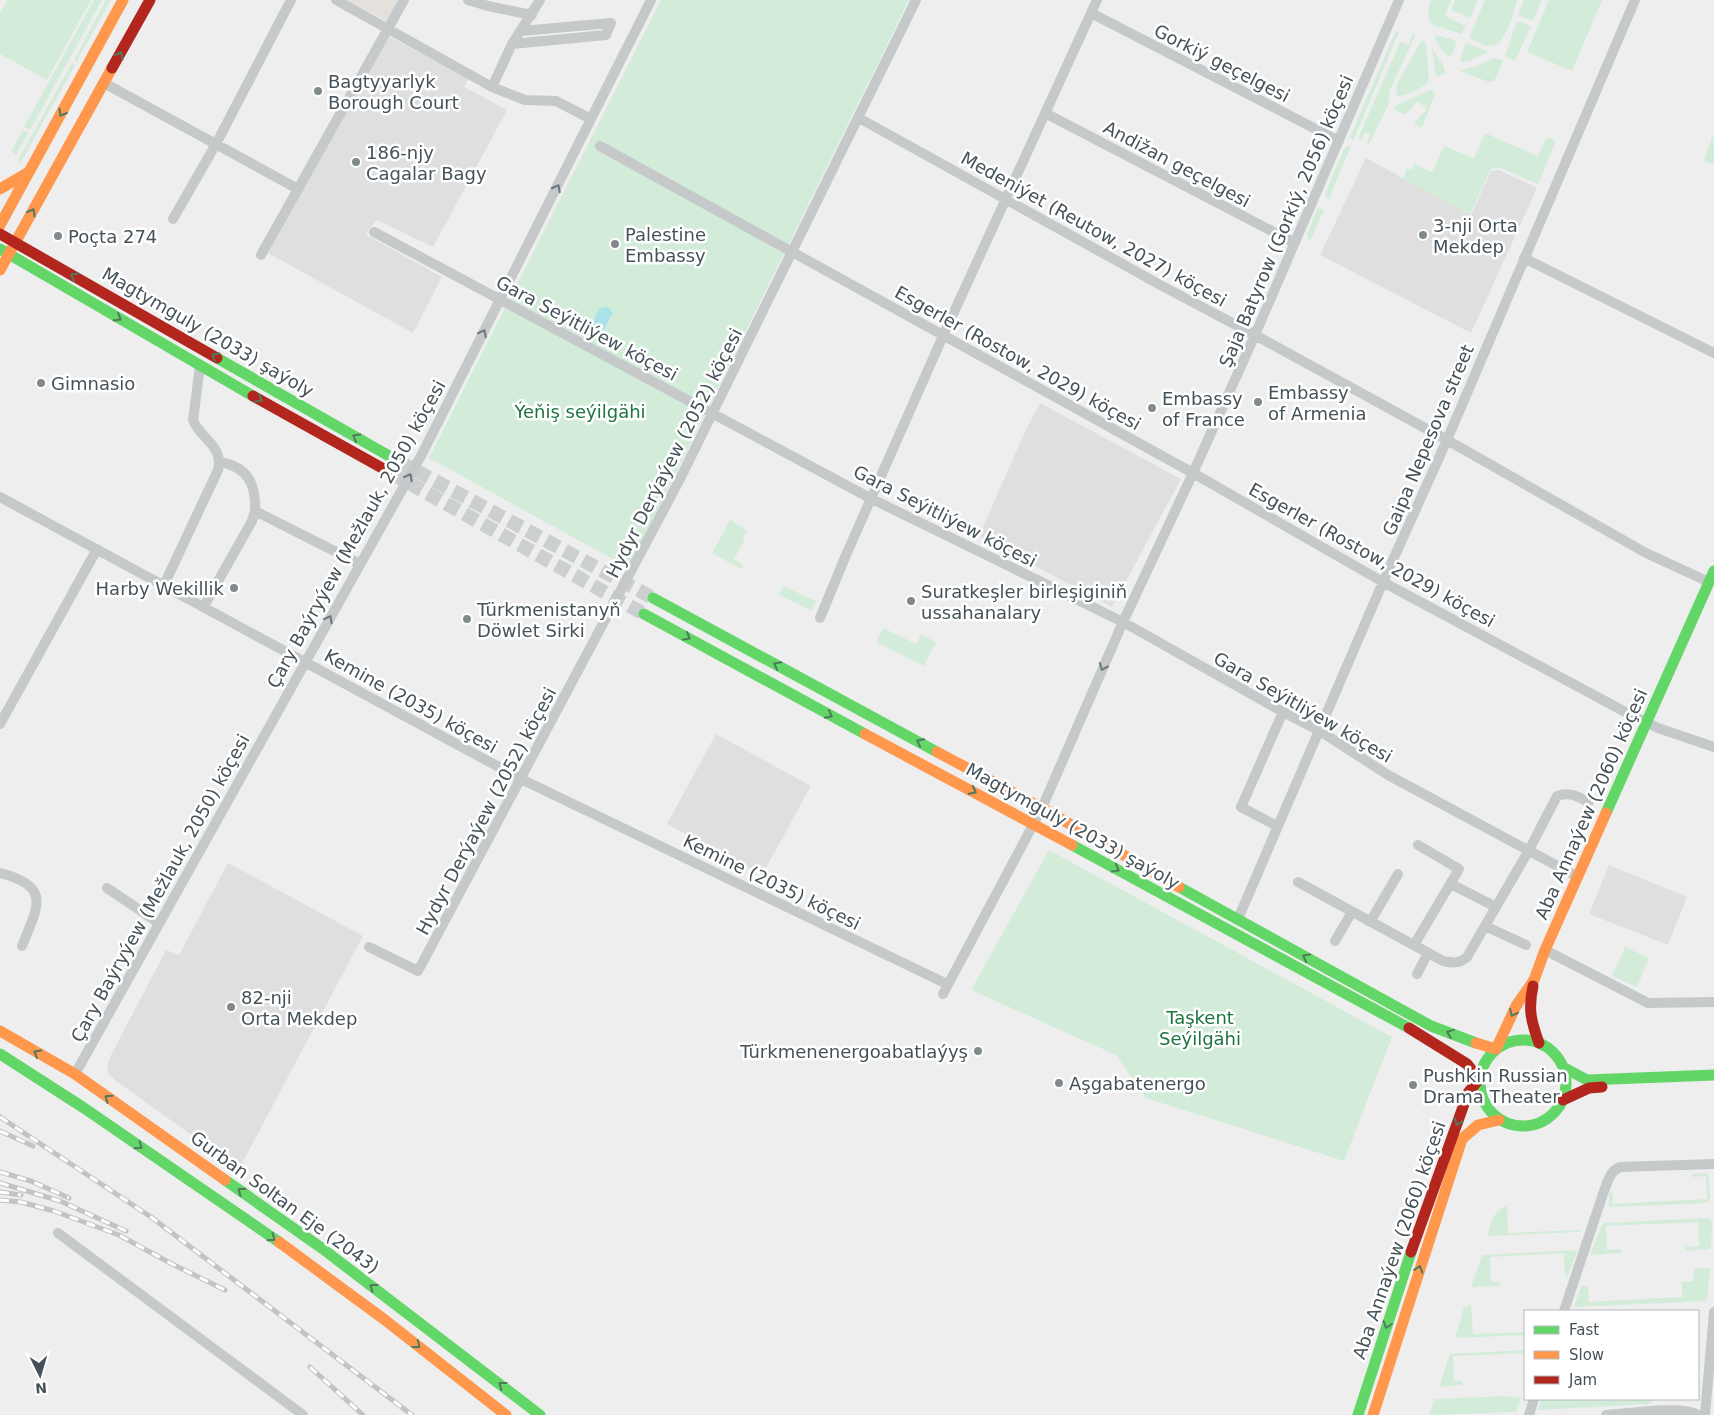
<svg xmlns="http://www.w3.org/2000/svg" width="1714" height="1415" font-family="'DejaVu Sans',sans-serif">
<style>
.commercial{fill:#e4e0dc}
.education{fill:#e0dfdf}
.green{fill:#d3ecda}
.water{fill:#aae2e8}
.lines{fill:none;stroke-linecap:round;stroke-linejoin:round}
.secondary-tunnel{stroke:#cccfd0;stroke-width:14;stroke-dasharray:14 7;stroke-linecap:butt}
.street{stroke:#c5c9ca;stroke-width:10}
.fast{stroke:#63d668;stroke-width:11}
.slow{stroke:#ff974d;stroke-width:11}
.jam{stroke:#b3261e;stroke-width:11}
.rail-casing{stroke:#c1c4c5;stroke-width:5}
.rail{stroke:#fff;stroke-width:3;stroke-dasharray:9;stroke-linecap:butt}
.oneway{stroke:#4f7a5e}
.oneway2{stroke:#6c767b}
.poi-dot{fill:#81898d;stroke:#fff;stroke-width:2}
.labels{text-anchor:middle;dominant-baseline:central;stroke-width:5;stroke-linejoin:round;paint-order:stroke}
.street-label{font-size:18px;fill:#465259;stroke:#fff}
.poi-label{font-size:18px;fill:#465259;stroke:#fff;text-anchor:start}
.park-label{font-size:18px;fill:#1c743e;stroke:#fff}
</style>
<rect width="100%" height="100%" fill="#eee"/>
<path class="commercial" d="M346,0H399L388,22Z"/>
<path class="education" d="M388,36L468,78L464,87L507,110L433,247L377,220L365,234L442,277L413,333L268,253Z
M1366,158L1471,215L1491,171L1499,170L1537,188L1471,333L1320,255Z
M1040,403L1181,479L1112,607L979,536L1025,432Z
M716,734L811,786L762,875L667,824Z
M228,863L363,936L239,1169L116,1081L108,1073L107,1066L110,1057L166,950L179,955Z
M1609,865L1687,897L1668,945L1589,914Z"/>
<path class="green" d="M7,0H91L47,80L0,54V13Z
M94,0H102L30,130L24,127Z
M106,0H111L77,61L74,60Z
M661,0H909L629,568L429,458Z
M1431,0H1451L1445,16L1466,26L1461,34L1433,25C1426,18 1428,9 1431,0Z
M1455,0H1478L1470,18L1451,10Z
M1485,0H1517C1514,12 1506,45 1491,46C1485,47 1475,41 1469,38Z
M1524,0H1542L1533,21L1518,15Z
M1549,0H1602L1572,71L1527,52Z
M1517,21L1531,26L1515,61L1505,56Z
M1397,32H1399L1353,141L1350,137L1395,33Z
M1413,32L1415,36L1390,90L1388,106L1369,144L1367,143L1370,134L1365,132L1361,140L1358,139L1400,42L1409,45Z
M1437,35L1457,41L1451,57C1444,55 1436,43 1435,36Z
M1423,40L1426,43L1429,80C1424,88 1407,96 1398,96L1396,92L1397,84L1420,43Z
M1466,43L1487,51V52L1470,61L1461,62L1460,58Z
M1432,48L1444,67L1445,73L1440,76L1436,75L1435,72Z
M1493,58L1502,60L1503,62L1494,81L1489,82L1460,71L1479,65Z
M72,63L75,65L21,162L18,160Z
M1430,90L1435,92V94L1422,128L1414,123L1427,109L1418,101L1405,115L1394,109L1397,105Z
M23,130L28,133L16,155L11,151Z
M1485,133L1538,156L1547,137L1556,141L1538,184L1500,168L1491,169L1470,214L1403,179L1407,168L1412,170L1414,164L1432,172L1444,146L1474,158Z
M1712,137H1714V164L1704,161Z
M1348,146H1351L1329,199L1326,197V192L1344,149Z
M1319,209H1324L1310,241L1308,239L1307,234L1317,210Z
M730,520L747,530L743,538L745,539L734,559L744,565L741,569L712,553Z
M783,586L816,601L812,611L779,595Z
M883,628L916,644L921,635L936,642L924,666L876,642Z
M1049,850L1392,1037L1344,1161L1146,1098L1116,1055L971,990Z
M1625,947L1649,958L1637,987L1612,976Z
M1706,1173L1709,1176L1710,1198L1708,1202L1705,1203L1609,1207V1193L1613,1192L1612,1204L1707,1199L1706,1176L1692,1177V1174Z
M1507,1206L1508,1233L1579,1230V1232L1488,1236C1490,1224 1494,1209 1507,1206Z
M1710,1218L1712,1223L1711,1247L1709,1249L1685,1251V1247L1699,1246L1698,1222L1606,1226L1607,1250L1621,1249L1622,1253L1590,1255L1603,1223Z
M1578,1250L1567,1277H1565L1564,1253L1490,1257L1491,1282H1500V1286L1471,1287L1482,1255Z
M1694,1268H1710L1707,1301L1574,1307L1581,1286H1588L1589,1302L1682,1297V1282L1693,1281Z
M1471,1305L1473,1334L1525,1332V1335L1455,1338L1464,1307Z
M1525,1350V1353L1453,1356L1454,1381H1462L1463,1385L1439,1387L1450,1354Z
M1504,1396L1521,1398L1516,1412L1429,1415L1434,1399Z
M1541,1399H1655L1648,1404L1538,1410Z"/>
<path class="water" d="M607,306L613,313L603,331L600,330L597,332L595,331L594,326L591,325L600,307L603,308Z"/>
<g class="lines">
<path class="secondary-tunnel" d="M398,461L653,598
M391,473L644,614"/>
<path class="street" d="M336,0L492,87L525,100L556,101L591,119
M468,0L488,6L532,15
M1091,13L1339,141
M512,44L606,35L611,23L521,31
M104,83L298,189
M492,87L512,44L540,0
M1045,113L1295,243
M859,118L1164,287L1255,335L1447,440L1646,553L1709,582
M600,146L1193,473L1383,582L1629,714L1658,728L1714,747
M173,219L216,144L291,0
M374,232L870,498L1123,622L1283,712L1320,731L1388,775L1578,877
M261,255L404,0
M1524,258L1714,353
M220,462C248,467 256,484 255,511
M0,497L521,779L947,984
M164,585L218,470C224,445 200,439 193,420L200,366
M204,606L252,521L255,511L360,564
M820,618L846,555L943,336L1097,0
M0,724L97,549
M1277,826L1241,807L1283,712
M0,873C53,886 37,908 22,946
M1298,882L1443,961C1453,963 1459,964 1467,957L1529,850L1557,796C1569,791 1578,797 1589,802
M1451,884L1496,907
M107,888L159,923
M1238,919L1383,582L1447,440L1635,0
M1370,922L1398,874
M1485,926L1526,945
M1335,941L1352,912
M1414,945L1459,869L1418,845
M369,947L418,971L679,481L916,0
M1545,950L1648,1003L1714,1002
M1417,974L1428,953
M943,994L1042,808L1123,622L1193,473L1255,335L1399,0
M75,1074L422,454L651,0
M58,1233L303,1415
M1564,1311L1604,1191C1608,1181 1610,1171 1620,1167L1714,1164
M1529,1415L1534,1399
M1606,1415C1625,1414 1684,1405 1698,1415
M1705,1415L1714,1312"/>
<path class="fast" d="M0,249L253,396
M217,358L398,461
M653,598L937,752
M644,614L865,734
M1606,813L1714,571
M1072,845L1409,1028
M1179,887L1431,1026L1476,1043
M1480 1083a43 43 0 1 1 86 0a43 43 0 1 1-86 0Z
M0,1054L84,1108L279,1242
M1563,1067L1587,1080L1714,1075
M225,1180L323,1249L540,1415
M1358,1415L1411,1252"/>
<path class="slow" d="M0,189L29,172
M0,225L123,0
M0,270L112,68
M865,734L1072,845
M937,752L1042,808L1179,887
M0,1031L75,1074L225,1180
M1476,1043L1496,1049L1516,1006L1534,980L1545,950L1606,813
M279,1242L385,1320L506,1415
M1373,1415L1462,1139L1478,1125L1499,1120"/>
<path class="jam" d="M112,68L150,0
M0,234L217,358
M253,396L391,473
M1533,986C1528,1009 1531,1021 1539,1043
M1409,1028L1467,1064L1479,1079L1468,1093L1411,1252
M1563,1100L1589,1088L1602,1087"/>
<defs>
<path id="rail" d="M0,1117L151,1217L412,1415
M0,1131L33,1146
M0,1172L31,1181L69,1198
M0,1183L60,1201L126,1231
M0,1192L21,1195
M0,1200L21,1202L54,1211L119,1235L170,1263L225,1290
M310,1367L363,1415"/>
</defs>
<use href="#rail" class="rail-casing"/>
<use href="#rail" class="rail"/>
</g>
<defs><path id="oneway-chevron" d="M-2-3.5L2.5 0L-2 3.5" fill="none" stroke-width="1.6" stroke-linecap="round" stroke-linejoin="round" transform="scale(1.25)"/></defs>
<g class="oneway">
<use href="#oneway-chevron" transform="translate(120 55) rotate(-61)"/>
<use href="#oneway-chevron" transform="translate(62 113) rotate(119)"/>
<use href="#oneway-chevron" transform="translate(32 212) rotate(-61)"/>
<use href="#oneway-chevron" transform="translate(74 276) rotate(-150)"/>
<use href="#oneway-chevron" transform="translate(118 318) rotate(31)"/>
<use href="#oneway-chevron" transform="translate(215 356) rotate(-150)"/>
<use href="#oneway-chevron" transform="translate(259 399) rotate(29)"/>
<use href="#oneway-chevron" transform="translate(356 437) rotate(-150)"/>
<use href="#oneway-chevron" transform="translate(687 637) rotate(29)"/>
<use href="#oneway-chevron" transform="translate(777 665) rotate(-152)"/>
<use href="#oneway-chevron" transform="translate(829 715) rotate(28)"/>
<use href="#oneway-chevron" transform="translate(920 742) rotate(-152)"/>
<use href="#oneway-chevron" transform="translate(973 791) rotate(28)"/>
<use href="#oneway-chevron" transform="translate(1116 869) rotate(29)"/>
<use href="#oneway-chevron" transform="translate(1306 957) rotate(-151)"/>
<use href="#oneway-chevron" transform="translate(1513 1013) rotate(115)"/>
<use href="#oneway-chevron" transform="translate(1450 1033) rotate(-158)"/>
<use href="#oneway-chevron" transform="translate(37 1053) rotate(-150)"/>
<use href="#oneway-chevron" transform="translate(108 1098) rotate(-145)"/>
<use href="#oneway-chevron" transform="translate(1458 1122) rotate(109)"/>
<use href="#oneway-chevron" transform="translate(139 1146) rotate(35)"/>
<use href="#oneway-chevron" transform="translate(241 1191) rotate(-145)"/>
<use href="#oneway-chevron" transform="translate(272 1238) rotate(35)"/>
<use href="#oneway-chevron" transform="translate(1419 1269) rotate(-72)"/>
<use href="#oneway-chevron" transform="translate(373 1287) rotate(-143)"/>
<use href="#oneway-chevron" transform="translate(1387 1325) rotate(108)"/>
<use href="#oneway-chevron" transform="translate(417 1345) rotate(38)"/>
<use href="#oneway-chevron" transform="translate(502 1385) rotate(-143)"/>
</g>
<g class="oneway2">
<use href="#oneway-chevron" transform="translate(557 188) rotate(-63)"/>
<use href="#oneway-chevron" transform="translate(483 333) rotate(-63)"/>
<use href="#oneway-chevron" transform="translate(409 477) rotate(-61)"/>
<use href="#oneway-chevron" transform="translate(329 619) rotate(-61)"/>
<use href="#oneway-chevron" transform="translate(1103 667) rotate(113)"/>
</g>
<g class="poi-dot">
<circle cx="318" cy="91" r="5"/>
<circle cx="356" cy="162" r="5"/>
<circle cx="1423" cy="235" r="5"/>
<circle cx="58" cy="236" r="5"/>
<circle cx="615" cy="244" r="5"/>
<circle cx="41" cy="383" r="5"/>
<circle cx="1258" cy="402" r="5"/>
<circle cx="1152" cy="408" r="5"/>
<circle cx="234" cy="588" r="5"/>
<circle cx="911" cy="601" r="5"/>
<circle cx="467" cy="619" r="5"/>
<circle cx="231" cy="1007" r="5"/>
<circle cx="978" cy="1051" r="5"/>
<circle cx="1059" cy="1083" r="5"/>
<circle cx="1413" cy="1085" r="5"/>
</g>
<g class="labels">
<g class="street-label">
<text transform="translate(1222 63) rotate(27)">Gorkiý geçelgesi</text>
<text transform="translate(1177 164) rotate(28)">Andižan geçelgesi</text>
<text transform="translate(1286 221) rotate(-67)">Şaja Batyrow (Gorkiý, 2056) köçesi</text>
<text transform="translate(1094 229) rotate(29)">Medeniýet (Reutow, 2027) köçesi</text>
<text transform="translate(587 328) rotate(28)">Gara Seýitliýew köçesi</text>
<text transform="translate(208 332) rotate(30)">Magtymguly (2033) şaýoly</text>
<text transform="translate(1018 358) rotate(29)">Esgerler (Rostow, 2029) köçesi</text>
<text transform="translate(1428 440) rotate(-67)">Gaipa Nepesova street</text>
<text transform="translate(674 453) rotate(-63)">Hydyr Derýaýew (2052) köçesi</text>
<text transform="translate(945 516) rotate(27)">Gara Seýitliýew köçesi</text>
<text transform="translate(356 534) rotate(-61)">Çary Baýryýew (Mežlauk, 2050) köçesi</text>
<text transform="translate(1372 555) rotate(29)">Esgerler (Rostow, 2029) köçesi</text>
<text transform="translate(411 701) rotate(29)">Kemine (2035) köçesi</text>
<text transform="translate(1303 707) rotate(30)">Gara Seýitliýew köçesi</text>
<text transform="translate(1591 804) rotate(-66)">Aba Annaýew (2060) köçesi</text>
<text transform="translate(486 811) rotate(-62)">Hydyr Derýaýew (2052) köçesi</text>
<text transform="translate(1073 826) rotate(29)">Magtymguly (2033) şaýoly</text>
<text transform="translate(772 882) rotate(26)">Kemine (2035) köçesi</text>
<text transform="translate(160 888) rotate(-61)">Çary Baýryýew (Mežlauk, 2050) köçesi</text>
<text transform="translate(285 1202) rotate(36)">Gurban Soltan Eje (2043)</text>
<text transform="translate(1399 1240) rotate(-71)">Aba Annaýew (2060) köçesi</text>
</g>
<g class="poi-label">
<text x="328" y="81">Bagtyyarlyk<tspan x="328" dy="21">Borough Court</tspan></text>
<text x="366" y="152">186-njy<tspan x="366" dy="21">Cagalar Bagy</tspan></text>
<text x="1433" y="225">3-nji Orta<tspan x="1433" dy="21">Mekdep</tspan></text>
<text x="625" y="234">Palestine<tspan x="625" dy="21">Embassy</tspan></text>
<text x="68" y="236">Poçta 274</text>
<text x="51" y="383">Gimnasio</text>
<text x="1268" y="392">Embassy<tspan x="1268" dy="21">of Armenia</tspan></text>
<text x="1162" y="398">Embassy<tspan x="1162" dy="21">of France</tspan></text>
<text x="224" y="588" text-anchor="end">Harby Wekillik</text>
<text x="921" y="591">Suratkeşler birleşiginiň<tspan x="921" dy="21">ussahanalary</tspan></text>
<text x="477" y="609">Türkmenistanyň<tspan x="477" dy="21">Döwlet Sirki</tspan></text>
<text x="241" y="997">82-nji<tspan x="241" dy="21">Orta Mekdep</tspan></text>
<text x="968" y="1051" text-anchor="end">Türkmenenergoabatlaýyş</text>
<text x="1423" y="1075">Pushkin Russian<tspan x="1423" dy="21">Drama Theater</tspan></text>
<text x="1069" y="1083">Aşgabatenergo</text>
</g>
<g class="park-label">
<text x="580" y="411">Ýeňiş seýilgähi</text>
<text x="1200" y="1017">Taşkent<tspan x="1200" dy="21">Seýilgähi</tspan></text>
</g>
</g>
<rect x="1524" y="1310" width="175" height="90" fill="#ffffff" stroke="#b5babd"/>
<rect x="1534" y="1326" width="25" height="8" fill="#63d668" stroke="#b5babd"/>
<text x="1569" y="1335" font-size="15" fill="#465259">Fast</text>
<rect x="1534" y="1351" width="25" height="8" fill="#ff974d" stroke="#b5babd"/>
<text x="1569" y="1360" font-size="15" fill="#465259">Slow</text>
<rect x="1534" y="1376" width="25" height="8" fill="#b3261e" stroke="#b5babd"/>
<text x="1569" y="1385" font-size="15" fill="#465259">Jam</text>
<g transform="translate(40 1375) rotate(175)" stroke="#ffffff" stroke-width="4" paint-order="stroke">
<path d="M0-4L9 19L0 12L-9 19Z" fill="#465259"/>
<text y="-8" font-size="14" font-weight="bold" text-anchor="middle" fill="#465259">N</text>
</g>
</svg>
